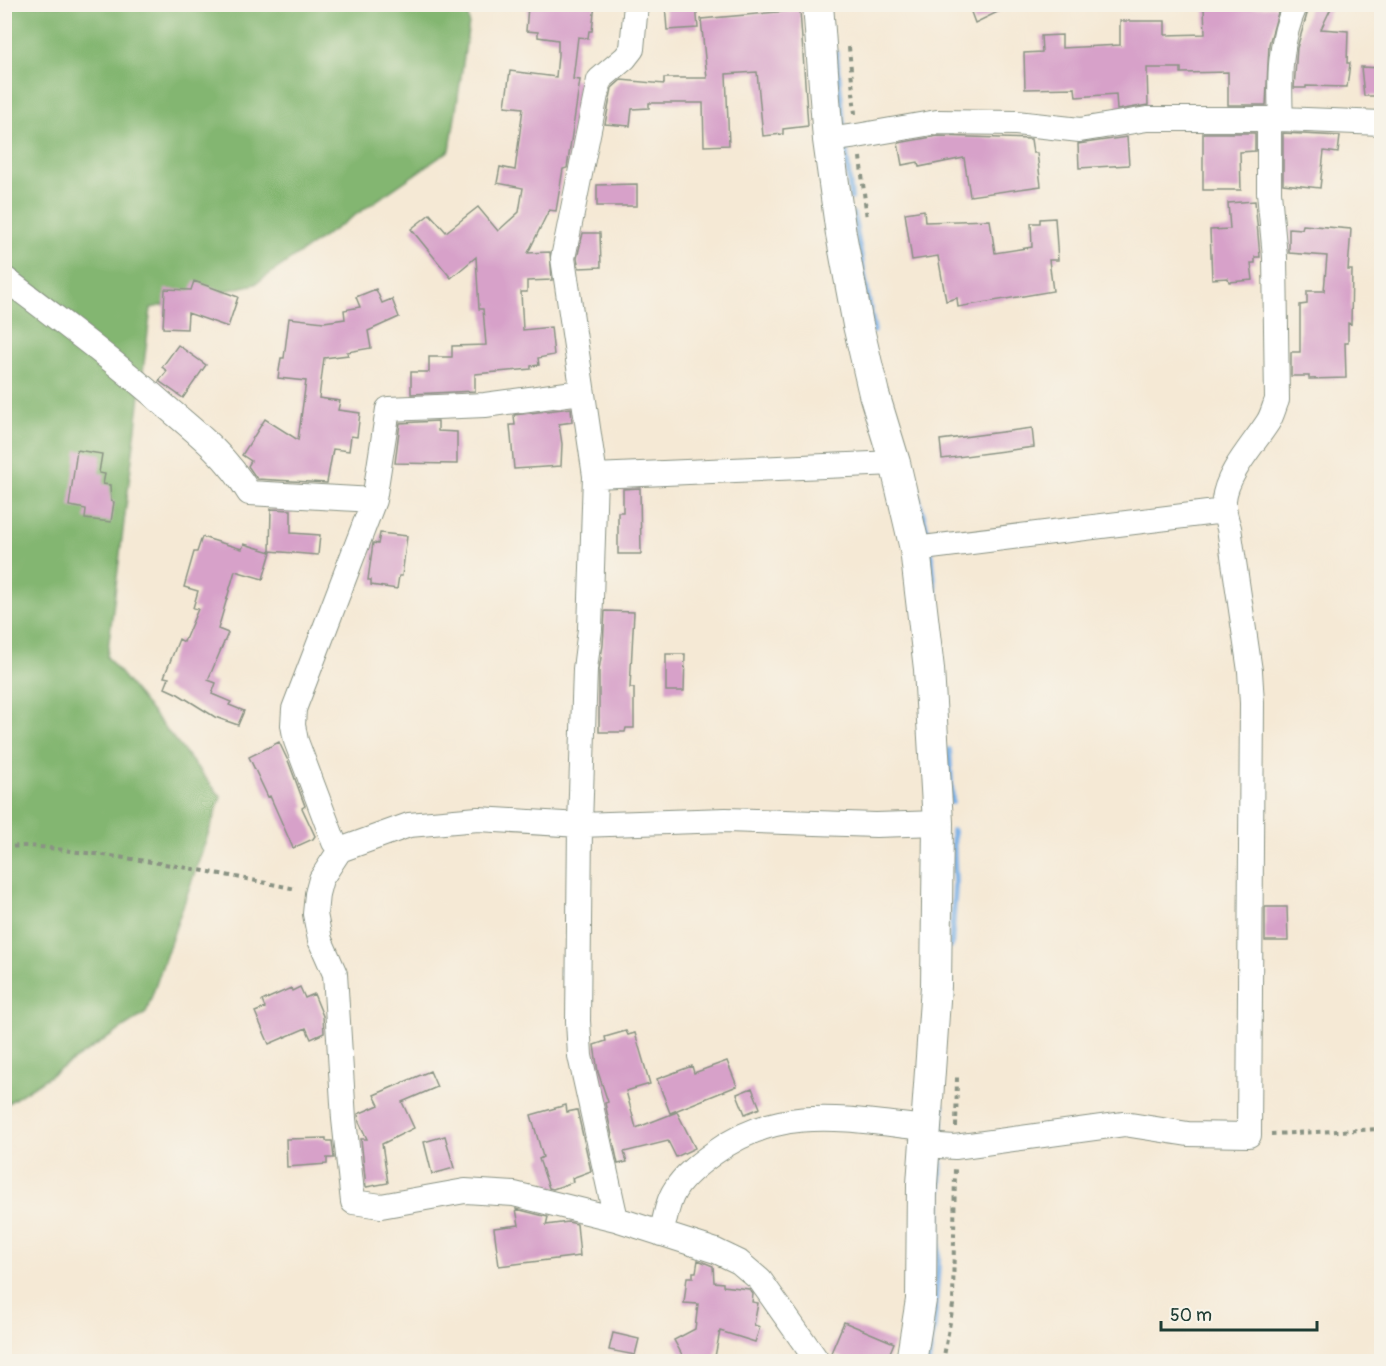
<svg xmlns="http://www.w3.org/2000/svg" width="1386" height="1366" font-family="Pangolin,sans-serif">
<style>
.forest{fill:#83b671;stroke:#517a52;stroke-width:1.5}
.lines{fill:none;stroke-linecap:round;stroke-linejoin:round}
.stream{stroke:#76afe6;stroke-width:6}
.building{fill:#d7a1c9}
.minor-casing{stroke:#8a9384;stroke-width:26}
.tertiary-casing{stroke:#8a9384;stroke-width:32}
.path{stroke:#8a9384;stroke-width:4;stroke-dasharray:4.5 4.5;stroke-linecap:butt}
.minor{stroke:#fff;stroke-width:24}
.tertiary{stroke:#fff;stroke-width:30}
</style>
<rect width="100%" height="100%" fill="#f7f3e8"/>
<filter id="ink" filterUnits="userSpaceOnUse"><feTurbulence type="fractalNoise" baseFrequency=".0167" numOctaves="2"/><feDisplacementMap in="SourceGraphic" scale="12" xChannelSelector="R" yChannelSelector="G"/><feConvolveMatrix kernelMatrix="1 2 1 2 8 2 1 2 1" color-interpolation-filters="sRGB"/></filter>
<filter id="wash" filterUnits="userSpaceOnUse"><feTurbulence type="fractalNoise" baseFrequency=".008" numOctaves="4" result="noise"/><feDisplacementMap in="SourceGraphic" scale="24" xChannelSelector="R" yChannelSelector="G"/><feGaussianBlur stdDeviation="1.35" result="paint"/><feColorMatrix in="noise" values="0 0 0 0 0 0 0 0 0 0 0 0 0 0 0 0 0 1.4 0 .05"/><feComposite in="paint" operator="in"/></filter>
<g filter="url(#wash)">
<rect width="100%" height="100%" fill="#f5e9d5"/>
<path class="forest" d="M5,5H467L469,23L450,150L255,284L151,308L107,657L221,797L146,1013L5,1105Z"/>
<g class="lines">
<path class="stream" d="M836,53L844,132
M845,142L851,198
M853,214L874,331
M915,486L930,542
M931,553L936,602
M949,750L952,802
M951,946L955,886L953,831
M941,1141L942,1106
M928,1362L934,1326L938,1263L941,1151"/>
</g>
<g id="blocks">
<path class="building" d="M536,4H595L592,31H589L588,38L578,37L573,79L580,80L567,168L563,169L556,211L549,210L528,253L550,252L552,280L527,281V292H521L523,330L551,327L554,355L538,358L539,365L531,366V369L475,374V391L411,394V372H429V357H452V346L486,345L483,309H479L476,257L451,278L411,229L430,214L446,232L478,207L498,231L519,212L523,188L497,183L500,167L515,170L523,108L505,106L510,71L556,77L558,55V40L538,37V32L526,31L528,6H536Z
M665,4H696L698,28L667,30Z
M968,4H1014L975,23Z
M1310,4H1333L1321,29L1348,31L1347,63H1350L1347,87L1306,86V88H1294L1297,48Z
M1250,5L1251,8L1280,6L1269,44L1266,105H1228V72L1181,73V68H1147L1148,105L1117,110L1116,94L1076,97L1075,88L1025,89L1024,53L1042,52L1041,36L1062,35V48L1120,45V21H1165V35L1205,34L1204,7Z
M800,10L808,126L783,129V134L763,136L757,72L726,74L729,145L704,146L703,103H649V108L632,109L630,126L605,124L612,88L621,80L664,84V78H707L701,19Z
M1361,67L1382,68V96H1364Z
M1203,133H1255V151L1240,152L1241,190H1203Z
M1283,133L1340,136L1338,153L1324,151L1320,188L1283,184Z
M938,136L1031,139L1033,153H1037L1041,186L970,196L964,158L919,167L918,162L902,165L898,143Z
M1127,137L1129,165L1079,168L1078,144Z
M637,184V206H597V185Z
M1255,201L1260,257H1255V263H1251L1253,280L1229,282L1228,278L1212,279L1210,230L1230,229L1228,203Z
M924,210L925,222L990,220L995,253L1032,247L1031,223H1040V219L1055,218L1058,260H1049L1053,291L958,307L957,298L946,301L938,256L912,260L905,213Z
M1303,225L1351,229L1348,270H1352L1351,324L1348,323V343H1345L1346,378L1309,379V376H1291V352H1300V305L1307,304V291H1324L1327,256L1289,253V228L1302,229Z
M583,233H600L601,267L579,268L577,258Z
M194,281L238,297L228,327L188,313L187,329L163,328L165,289L191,290Z
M376,289L382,303L392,299L399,317L368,331L371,348L347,352L348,355L324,358L319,398L340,401L338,410L360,413L357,437L351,436L349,451L333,449L327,483L257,479L248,466L251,461L242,455L265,419L298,440L306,381L278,378L281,358H284L289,318L324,322L345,319L344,310L360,307L356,297Z
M178,345L206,365L183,398L159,381L167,371L162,367Z
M571,408L572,422L559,424L562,444L561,466L514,469L510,425H515L514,415Z
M438,421V431L457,432V464L395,463L400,423Z
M1032,428L1034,447L942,459L940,440Z
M77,450L102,454L99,473L105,474L103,484L110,485L111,501L114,502L111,522L85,519L86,509L69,506Z
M640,488L641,554H618V512H623V489Z
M271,509L291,510V533L320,535L318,555L270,551Z
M380,533L407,536L402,576H399L397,589L371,585V580H368L373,543L378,544Z
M202,537L242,549L244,544L271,552L263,579L235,571L218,629L228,633L208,680L216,683L212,694L231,702L229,705L244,711L238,725L215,717L178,694L165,688L169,678L164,677L179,639L184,642L198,609L193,608L198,591L184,587L194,552H197Z
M605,611L634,612L630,688H634V728H626L625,732H599V670L603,645Z
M666,654H685L684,691H666Z
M279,742L289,763L305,806L302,808L315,836L313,839L293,848L270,796L268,797L249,757Z
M1265,907H1287L1288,941H1265Z
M300,987L305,998L314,994L323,1016L324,1033L311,1039L306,1028L269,1044L255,1012L265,1008L262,1001L291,988L292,991Z
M626,1031L628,1035L635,1033L650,1084L626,1091L636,1128L677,1112L695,1148L676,1157L668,1141L624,1152L627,1162L618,1164L605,1103L608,1102L598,1072L594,1045L606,1041L605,1037Z
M727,1061L737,1086L670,1113L657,1079L692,1066L694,1073Z
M430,1071L437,1087L402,1102L414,1128L382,1144L388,1183L366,1187L361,1139H367L359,1122L358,1114L379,1105L374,1095Z
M752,1088L760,1108L745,1114L737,1094Z
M566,1105L567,1112L577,1110L591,1171L572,1178L573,1182L553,1189L549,1188L539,1159L543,1157L531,1115Z
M445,1136L454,1168L432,1174L424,1142Z
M326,1138V1141H332L334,1158H327V1164L287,1167L286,1139Z
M516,1209L548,1217L546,1225L568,1222L577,1224L580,1256L499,1266L494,1228L519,1225Z
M698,1260L713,1266L714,1282L723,1283V1286L749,1289L753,1294L752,1302L758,1303L754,1325L760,1327L755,1342L720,1331L714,1362H686L674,1340L695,1329L698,1304L684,1303L687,1277H693V1272H696Z
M844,1322L894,1343L886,1362H850L831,1353Z
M613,1333L639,1339L635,1355L609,1350Z"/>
</g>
</g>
<g filter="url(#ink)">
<use href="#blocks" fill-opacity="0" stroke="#8a9384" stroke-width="1.5"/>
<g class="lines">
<defs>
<path id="minor" d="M1281,119C1279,80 1279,40 1296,4
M828,140L857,136L937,122L1016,123L1080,130L1147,119H1281L1382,123
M4,278C61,321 117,363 170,410C200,435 229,459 249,493L374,500L388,409L485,405L581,392
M595,476L895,463
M915,549L1224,511
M340,850L334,842L296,741L293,725L294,709L374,500
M924,1145L955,1147L1124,1124L1188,1134L1249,1135L1252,703L1250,671L1229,528C1226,519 1223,510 1224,500C1226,474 1254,444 1268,422C1272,416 1274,407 1277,400L1275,257L1269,192V119
M616,1219L580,1056L578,1021L580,825L585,669L590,629L595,476L563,258L599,80L625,58L632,49L636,4
M661,1234C665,1220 667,1202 675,1190C684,1175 700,1163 714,1153C782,1103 848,1120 925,1128
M818,1362L760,1280L739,1262L716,1251L616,1219L514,1194L465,1191L381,1206L353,1202L344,1119L335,974L320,940L315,914L317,894L321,879L340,850L409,825L478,819L580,825L726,820L876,825L938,823"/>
<path id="tertiary" d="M818,4L828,140L841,234L858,325L874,394L895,463L915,549L929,669L938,823L936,986L922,1184L921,1300L911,1362"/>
</defs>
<use href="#minor" class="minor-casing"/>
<use href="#tertiary" class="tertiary-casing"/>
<path class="path" d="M849,47L855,114
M860,157L867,219
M4,848C28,843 54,849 78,852C151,860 223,874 296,889
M956,1127L957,1077
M1271,1134L1382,1129
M943,1362L953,1305L955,1167"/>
<use href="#minor" class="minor"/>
<use href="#tertiary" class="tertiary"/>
</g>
</g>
<rect width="1386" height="1366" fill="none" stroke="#f7f3e8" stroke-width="24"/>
<path d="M1161 1321v9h156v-9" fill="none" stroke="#1f3d34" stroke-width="3"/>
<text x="1170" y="1321" font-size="18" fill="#1f3d34" stroke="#f7f3e8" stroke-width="4.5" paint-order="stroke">50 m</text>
</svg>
